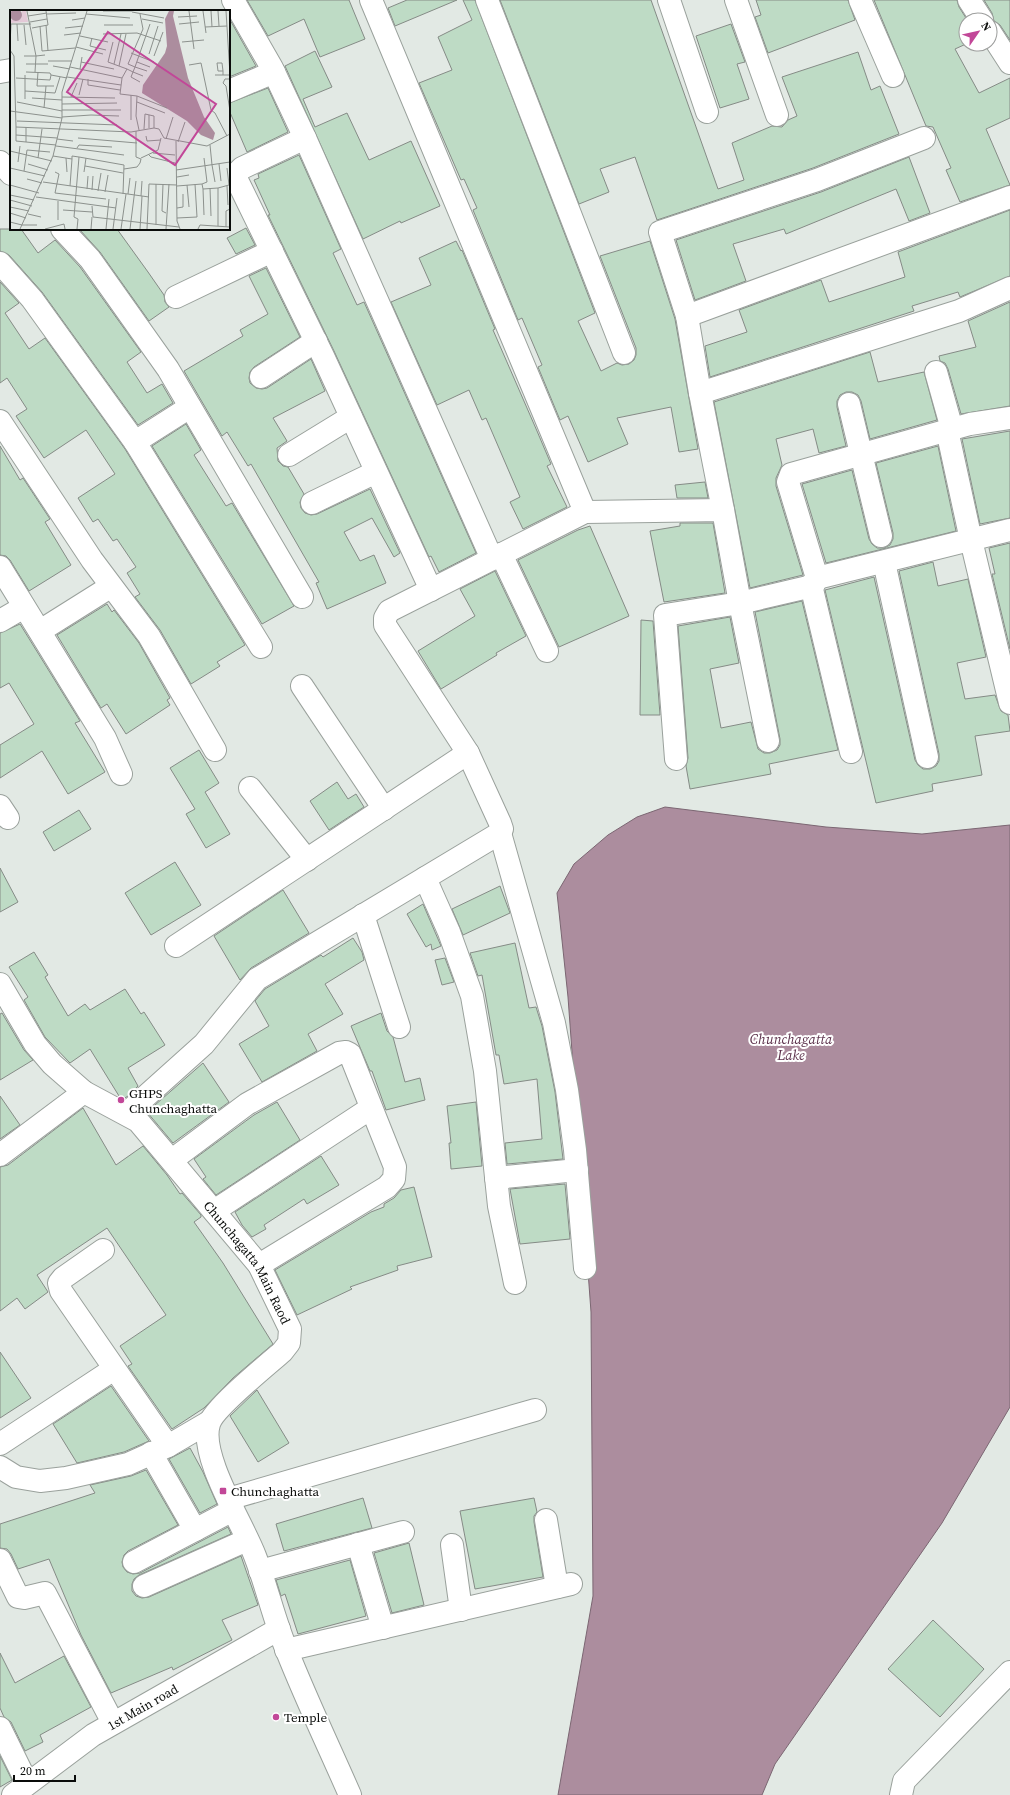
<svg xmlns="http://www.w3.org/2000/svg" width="1010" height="1795" font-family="'Source Serif 4',serif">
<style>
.water{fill:#ac8d9e;stroke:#7b6672}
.building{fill:#bedbc5;stroke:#858b86}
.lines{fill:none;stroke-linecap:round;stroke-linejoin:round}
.minor-casing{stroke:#9aa19c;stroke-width:24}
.minor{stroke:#fff;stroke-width:22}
.poi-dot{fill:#c24798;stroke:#fff;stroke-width:1.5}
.labels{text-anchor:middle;stroke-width:4;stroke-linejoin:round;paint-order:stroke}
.poi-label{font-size:13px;fill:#0a0c0a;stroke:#fff;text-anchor:start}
.street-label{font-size:13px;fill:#0a0c0a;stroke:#fff}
.water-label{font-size:14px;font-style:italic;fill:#5c314b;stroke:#fff}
.inset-road{fill:none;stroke:#8c918d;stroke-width:1}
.view{fill:#c24798;fill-opacity:0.15;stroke:#c24798;stroke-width:2}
.inset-edge{fill:none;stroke:#0a0c0a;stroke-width:2}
</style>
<rect width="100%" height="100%" fill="#e2e9e4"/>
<path class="water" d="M665,807L826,827L922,834L1010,825V1407L942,1523L775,1764L762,1795H558L593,1596L591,1312L568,997L557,893L574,864L608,835L637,817Z"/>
<g class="building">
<path d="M247,0H349L365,39L320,57L304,19L268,36Z"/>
<path d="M407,0H457L395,26L388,8Z"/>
<path d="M463,0H475L595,313L578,321L601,371L617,363L622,365L629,364L634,360L636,355V348L600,256L650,241L675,319L698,449L679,452L671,407L617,418L628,444L588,462L568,416L560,420L538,367L542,365L522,318L518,320L473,210L477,208L464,179L461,180L419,83L452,70L438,37L472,20Z"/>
<path d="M500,0H651L718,189L744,180L732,143L772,126L782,127L788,120L797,116L782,77L858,52L871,90L880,86L899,134L813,168L657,220L635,157L600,169L609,192L579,204Z"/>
<path d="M756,0H848L855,20L768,53L755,17L761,15Z"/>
<path d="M874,0H957L959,7L966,18V44L955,49L979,93L1010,78V118L986,129L1010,185L960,202L946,170L951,168L933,127L926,126Z"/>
<path d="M984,0H1010V40L1000,25L994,21L992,13Z"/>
<path d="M229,18L256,66L229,77Z"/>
<path d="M731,24L745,62L737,64L749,99L720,108L696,36Z"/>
<path d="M315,51L332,87L303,99L315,127L347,113L369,160L411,141L440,206L401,223L400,221L363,239L285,66Z"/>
<path d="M268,88L288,132L247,152L229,110V103Z"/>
<path d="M299,155L341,249L333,253L357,305L364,302L476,553L439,572L431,556L429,557L334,351L268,215H270L254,180L259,178L258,174Z"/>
<path d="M909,157L930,213L909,221L896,189L786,234L784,229L733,244L746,281L695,300L676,240L821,192Z"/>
<path d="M1010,210V276L960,297L958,292L912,306L914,311L710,377L705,346L747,332L739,310L821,280L829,302L905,277L898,252Z"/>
<path d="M246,228L255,245L236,254L227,238Z"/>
<path d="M0,229H21L38,253L55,240L80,267L141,352L127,362L147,393L162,384L173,403L138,425L42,292L9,255L0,251Z"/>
<path d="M79,229H117L148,272L164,295L165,302L169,307L149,321L100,252Z"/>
<path d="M456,241L461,251L462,250L495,329L493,330L537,431L551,464L547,466L567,507L523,529L510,502L520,497L486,418L482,420L469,390L437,405L391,302L431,285L419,258Z"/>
<path d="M266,268L300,337L254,367L250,372L249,378L250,383L256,388L262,389L267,388L311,359L325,391L273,418L287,441L277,448L278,461L283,466L288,467L304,494L300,502L301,508L305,513L311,515L317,514L370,489L400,553L394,557L372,518L344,532L360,561L374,555L386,583L327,609L316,583L319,582L251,464L248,466L227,432L222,436L184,371L243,336L240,330L268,314L249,276Z"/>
<path d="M0,282L19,303L5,313L29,349L45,338L125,449L245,645L217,662L220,666L191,684L160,630L135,597L140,594L127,573L136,567L117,539L113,541L98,519L93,522L78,498L115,474L86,430L44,458L16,416L27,409L7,378L0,383Z"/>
<path d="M1010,302V406L961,414L948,369L945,363L940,361L939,356L976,347L968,321Z"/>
<path d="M870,352L878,382L924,372L937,420L870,439L861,401L858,395L852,392H846L840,395L837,401V407L846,446L819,453L813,429L776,439L782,465L776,478V486L803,575L750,588L714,402Z"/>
<path d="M186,424L201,450L194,455L226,506L232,503L294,606L262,624L152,446Z"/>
<path d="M1010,431V518L980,524L962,439Z"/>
<path d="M0,446L20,480L23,478L50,519L45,522L71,565L29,591L10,560L6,556L0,555Z"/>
<path d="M938,446L956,531L826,563L802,484L852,470L869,539L872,544L877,548H884L890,545L893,539V533L876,463Z"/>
<path d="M705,482L708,498H677L675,485Z"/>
<path d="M680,523H713L725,593L664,602L650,531L680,526Z"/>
<path d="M590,526L629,616L559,647L518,560L578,530Z"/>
<path d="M1010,543V649L992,574H995L989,548Z"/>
<path d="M933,562L938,586L968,579L986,657L957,663L965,699L995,695L1001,711L1008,715L1010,731L975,736L982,775L932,784L933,791L876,803L825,590L874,577L915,760L918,765L923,769H930L936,766L939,761V754L899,571Z"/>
<path d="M495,571L526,636L496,653L497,655L441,689L418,651L475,616L460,589Z"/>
<path d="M802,601L838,750L769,764L771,774L690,789L686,766L688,758L678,626L730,617L739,663L710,669L721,728L751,722L758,749L764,753H770L777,750L780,745V739L755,612Z"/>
<path d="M107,604L112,612L114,610L139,643L170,698L167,700L170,705L126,734L107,704L101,708L57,635Z"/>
<path d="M641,620L653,621L660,715H640Z"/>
<path d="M20,624L80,721L75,723L105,772L68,794L42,751L0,778V745L34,724L9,683L0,688V633Z"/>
<path d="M199,750L219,783L205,792L230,834L206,848L186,814L195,809L170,768Z"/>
<path d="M337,782L348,799L356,794L364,807L329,830L310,801Z"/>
<path d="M79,810L91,829L54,851L43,832Z"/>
<path d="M175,862L201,905L151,935L125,893Z"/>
<path d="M0,868L18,902L0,912Z"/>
<path d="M500,886L510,913L463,935L452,909Z"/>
<path d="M283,890L309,933L251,968L240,980L214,936Z"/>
<path d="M423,904L441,946L432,950L431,944L426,947L407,914Z"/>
<path d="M353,938L362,952L364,960L325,984L343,1014L308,1034L317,1051L262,1082L239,1044L269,1026L255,1001L265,989L321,955L323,957Z"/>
<path d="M515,943L529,1008L536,1007L542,1026L555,1092L563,1159L507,1164L505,1143L542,1139L537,1079L504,1084L499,1055H496L482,975L478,976L470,953Z"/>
<path d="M34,952L48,975L45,977L68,1016L85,1004L90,1010L125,989L141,1014L144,1012L165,1045L128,1068L138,1086L128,1096L123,1099L119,1096L90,1049L70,1063L45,1037L24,1000L28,997L9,967Z"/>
<path d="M445,958L454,982L442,985L435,960Z"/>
<path d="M2,1013L24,1050L33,1060L0,1080V1014Z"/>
<path d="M381,1013L387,1031L393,1037L405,1082L420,1078L425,1100L386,1110L372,1071H370L351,1026Z"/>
<path d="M203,1063L229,1102L173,1143L147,1112Z"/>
<path d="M0,1096L20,1125L0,1139Z"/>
<path d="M277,1102L300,1140L216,1195L203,1179L206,1177L194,1159L254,1115Z"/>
<path d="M476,1102L482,1166L451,1169L449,1143H451L447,1106Z"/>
<path d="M83,1108L116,1165L143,1146L167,1175L180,1194L182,1193L201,1215V1217L194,1222L223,1263L273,1344L233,1378L204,1408L172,1429L128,1366L132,1364L120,1346L166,1315L107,1228L37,1275L48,1292L25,1309L17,1298L0,1311V1167L8,1165Z"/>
<path d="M321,1156L339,1185L307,1204L304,1199L264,1225L266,1229L252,1237L242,1225L235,1212Z"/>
<path d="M565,1184L570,1239L520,1244L510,1189Z"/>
<path d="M414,1187L432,1257L397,1266L398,1270L350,1287L352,1289L297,1315L275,1270L371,1212L384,1207V1204L394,1198L401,1190Z"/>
<path d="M0,1352L31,1398L0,1418Z"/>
<path d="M111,1386L149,1441L124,1452L77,1463L53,1424Z"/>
<path d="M257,1390L289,1443L258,1462L230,1416Z"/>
<path d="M190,1448L203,1472L217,1504L200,1513L169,1459Z"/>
<path d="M146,1470L178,1525L128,1551L124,1555L122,1562L123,1567L127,1572L133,1574L140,1573L228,1527L231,1534L139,1575L134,1579L132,1584V1591L136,1596L142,1598L149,1597L241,1556L258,1605L222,1620L232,1640L173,1670L172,1667L111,1693L81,1635L49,1559L18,1569L11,1554L7,1549L0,1548V1524L95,1493L90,1485L131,1476Z"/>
<path d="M363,1498L372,1528L284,1551L276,1524Z"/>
<path d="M534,1498L537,1512L534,1516V1522L543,1577L475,1589L460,1511Z"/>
<path d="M409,1543L424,1605L392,1613L374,1553Z"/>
<path d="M350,1560L366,1616L298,1634L285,1594L281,1596L276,1580Z"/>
<path d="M933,1620L984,1669L940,1717L888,1669Z"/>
<path d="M0,1653L15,1683L64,1656L91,1707L40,1735L43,1742L25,1751L11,1722L4,1717L0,1708Z"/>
<path d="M0,1756L12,1780L0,1787Z"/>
</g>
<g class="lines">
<defs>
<g id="minor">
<path d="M233,0L272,68L305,138L492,559"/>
<path d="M371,0L585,512"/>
<path d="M487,0L624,353"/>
<path d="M669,0L707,112"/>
<path d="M736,0L777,115"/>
<path d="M860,0L893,76"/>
<path d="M969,0L982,20"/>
<path d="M990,32L1010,63"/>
<path d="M0,72L11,70"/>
<path d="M229,91L274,72"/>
<path d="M305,138L242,168L238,172L236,178L323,356L431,590"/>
<path d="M0,162L11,174"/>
<path d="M62,229L90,259L168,369L302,597"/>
<path d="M0,263L32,299L135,442L261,647"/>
<path d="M176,297L272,251"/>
<path d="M687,316L1010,197"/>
<path d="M936,372L952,429"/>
<path d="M261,377L316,341"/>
<path d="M700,393L959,311L1010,288"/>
<path d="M849,404L881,536"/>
<path d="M0,421L92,560L149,636L215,750"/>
<path d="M947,430L971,540L1010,703"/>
<path d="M135,442L190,407"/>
<path d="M289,455L351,417"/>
<path d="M312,503L376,472"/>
<path d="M723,510L700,393L687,316L660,232L817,180L924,138"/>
<path d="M501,554L547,651"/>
<path d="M884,562L927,757"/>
<path d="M0,567L105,738L121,774"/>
<path d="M817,578L1010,530"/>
<path d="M811,585L851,752"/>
<path d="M0,621L24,607"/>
<path d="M40,631L110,587"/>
<path d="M302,686L384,809"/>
<path d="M676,759L665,615L740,603L768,741"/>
<path d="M250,788L307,860"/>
<path d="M0,806L8,818"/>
<path d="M500,833L554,1023L567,1090L575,1150L585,1268"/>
<path d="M425,878L449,932L472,996L485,1071L499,1206L515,1283"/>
<path d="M363,915L399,1027"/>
<path d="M176,946L468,753"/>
<path id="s1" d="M0,984L35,1044L52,1064L84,1092L138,1121L259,1265L290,1329L289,1343L282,1352C268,1364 213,1409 209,1424C199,1456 243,1524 255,1556C267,1587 274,1620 287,1651C306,1699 329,1747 350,1795"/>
<path d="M126,1114L204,1044L257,979L500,833L502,829L500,823L468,753L385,625V618L389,611L585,512L723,510L740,603L808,587L814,584L817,578L788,482L791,474L970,424L1010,418"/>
<path d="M0,1155L84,1092"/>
<path d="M172,1160L247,1104L339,1053L346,1052L350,1054L395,1167L394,1179L387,1187L259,1265"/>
<path d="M496,1178L577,1170"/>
<path d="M214,1211L371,1108"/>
<path d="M103,1250L63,1278L59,1283L61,1291L168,1446"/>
<path d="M0,1444L114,1369"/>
<path d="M151,1453L195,1530"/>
<path d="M0,1467L16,1477L40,1481L66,1478L128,1464L168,1446L209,1422"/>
<path d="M228,1499L535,1410"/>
<path d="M546,1520L557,1587"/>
<path d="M358,1544L383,1628"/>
<path d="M452,1545L461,1610"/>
<path d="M0,1560L18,1597L24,1598L45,1593L113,1723"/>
<path d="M134,1562L233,1510"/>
<path d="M260,1571L403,1532"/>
<path d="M144,1586L247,1540"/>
<path d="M286,1650L571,1584"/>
<path d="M0,1728L27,1783"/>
<path id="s2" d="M13,1795L93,1735L279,1629"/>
<path d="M901,1795L904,1781L1010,1672"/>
</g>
</defs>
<use href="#minor" class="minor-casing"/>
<use href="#minor" class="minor"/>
</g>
<g class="poi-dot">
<circle cx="121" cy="1100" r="4"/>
<rect x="219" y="1487" width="8" height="8" rx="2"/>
<circle cx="276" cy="1717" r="4"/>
</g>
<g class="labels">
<g class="poi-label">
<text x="129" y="1098">GHPS<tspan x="129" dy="15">Chunchaghatta</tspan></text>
<text x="231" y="1496">Chunchaghatta</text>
<text x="284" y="1722">Temple</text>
</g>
<g class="street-label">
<text dy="5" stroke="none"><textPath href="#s1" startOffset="379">Chunchagatta Main Raod</textPath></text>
<text dy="5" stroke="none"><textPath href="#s2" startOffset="157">1st Main road</textPath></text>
</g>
<g class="water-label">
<text x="791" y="1044">Chunchagatta<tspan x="791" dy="16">Lake</tspan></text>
</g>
</g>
<g transform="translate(10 10)">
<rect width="220" height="220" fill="#e2e9e4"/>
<path d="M12,1H16L18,12L0,13V10L11,9Z" fill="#e3c9d7"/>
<path d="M0 5a6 6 0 1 1 12 0a6 6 0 1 1-12 0ZM159,1H164L163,6L178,68L194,107L205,123L203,130L191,125L177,111L132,83L133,75L155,43L157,36L155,9Z" fill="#ac8d9e"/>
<path class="inset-road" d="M93,1H122M179,1L184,39M193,1L196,23M201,1L202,17M208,1L209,16M216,1L220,65M122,2L154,8M37,4L66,3M76,4L120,8M18,6L37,3M168,7L187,6M132,9L153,13M62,10L75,8M20,12L37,9M0,14H21M7,14L8,31M169,14L189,12M14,15L16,35M36,15L38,41M94,15H123M30,16L32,41L65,38M195,17L217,16M22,18L38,15L36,1M55,18L73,16M93,24L127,23L151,31M54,25L71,23M70,26L98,32M82,28L80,36L96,40M103,32L98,52L117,59M172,32L194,30M0,35L1,14M66,37L93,44M0,40L4,46L6,117L121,122L144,118L149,119L154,128L197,136L220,124M121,43L144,52M139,44L148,16M14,46H26L17,1M144,46L153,22M38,51H62M71,52L104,59M127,52L140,57M16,54H38M104,54L111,24M179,55L191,53L201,100L205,103L217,126M43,56L60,59M109,56L116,24M60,57L112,68M125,57L140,14M125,57L137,61M70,59L72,47M213,61H208L207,53H212L213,61V65M16,62L40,63L41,65L57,68M25,62L26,46L35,45M28,62L27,76H44M205,65H220M57,67L111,75M6,68L40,70L41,65M78,69V75L110,80M220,69H215L213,73L216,76L220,101M130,72L121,67L123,62L133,66M15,81L45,83L50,67M69,85L73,69M127,86L157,98M52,87L105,88M61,87L67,73M22,88L52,90M15,89V65M7,92L52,101M127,92L155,103M52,94L107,93M34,98L36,76M52,100H111M0,101L52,108M52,107L81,105L109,106M121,110V85M7,111L107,115M6,117V131L46,135M16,117V132M139,118V105M134,119L135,104L144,106V118M129,120L126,106L127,86L110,84L112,68L117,59L123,62L125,57L118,54L133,19L130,4M0,122V139M6,125L47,128M136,126L137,131L151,130M68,128L127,133M47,129L63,131M156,129L163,107M166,131L167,211L170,219M168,132L175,112M200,135L202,155M46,136L114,145M67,138L69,135L102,137M0,141L42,151M143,143L165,145M138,144L141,147L165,153M43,146L62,149M28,148L32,119M56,148L57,162M131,148L148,140L151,128M62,149V146L69,147L114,155L113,184M8,152L10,136M18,154L38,160M209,154L211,171M202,155L205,172M75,156L113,163M0,158L35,166M114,159L127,157L130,153L131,149L126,147V121M166,160L220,152M14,161L17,140L40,142M45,162L49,164L45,183L96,189M74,162L76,148M167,167L179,165M17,169L32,173M33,172L139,187M146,174V215M153,174L152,201L156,203M192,174L197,172L194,148M0,175L29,183M177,175L179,197M60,176L62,149M167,176L192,174L193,179L208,178V216M217,176L218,195M200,178L201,206M208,178L219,175L217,158M77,179L78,166M193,179L194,205M82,180L83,166M88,181L91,163M95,182L98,165M118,184L120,168M0,185L24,190M131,186L132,171M26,187L106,198M0,190L22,196M48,191V210M82,196L83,207L169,217M0,197L19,201M167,198L173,197V184M53,200L82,202M0,203L16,208M18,204L31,207M167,208L187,207L185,174M0,212L12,215H27M216,217V201L220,199M10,219L43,146L52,108V82L77,1M35,219L54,214L55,219M67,219L68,209L64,207L69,147M81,219L82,207M96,219L99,189M103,219L107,188M111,219L116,184M120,219L126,171M130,219L132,186M137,219L139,174L167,175M156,219L159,174M188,219L190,215L220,217"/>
<path class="view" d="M98,22L206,94L165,155L57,82Z"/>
<rect width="220" height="220" class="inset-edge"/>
</g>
<g transform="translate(978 32) rotate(56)"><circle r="19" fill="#ffffff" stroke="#9d9e9d"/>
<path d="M0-3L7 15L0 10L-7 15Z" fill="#c24798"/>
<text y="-6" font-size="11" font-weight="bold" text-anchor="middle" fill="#0a0c0a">N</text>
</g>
<path d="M14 1775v6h61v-6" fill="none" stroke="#0a0c0a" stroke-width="2"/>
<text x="20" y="1775" font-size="12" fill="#0a0c0a" stroke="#ffffff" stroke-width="3" paint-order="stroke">20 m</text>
</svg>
